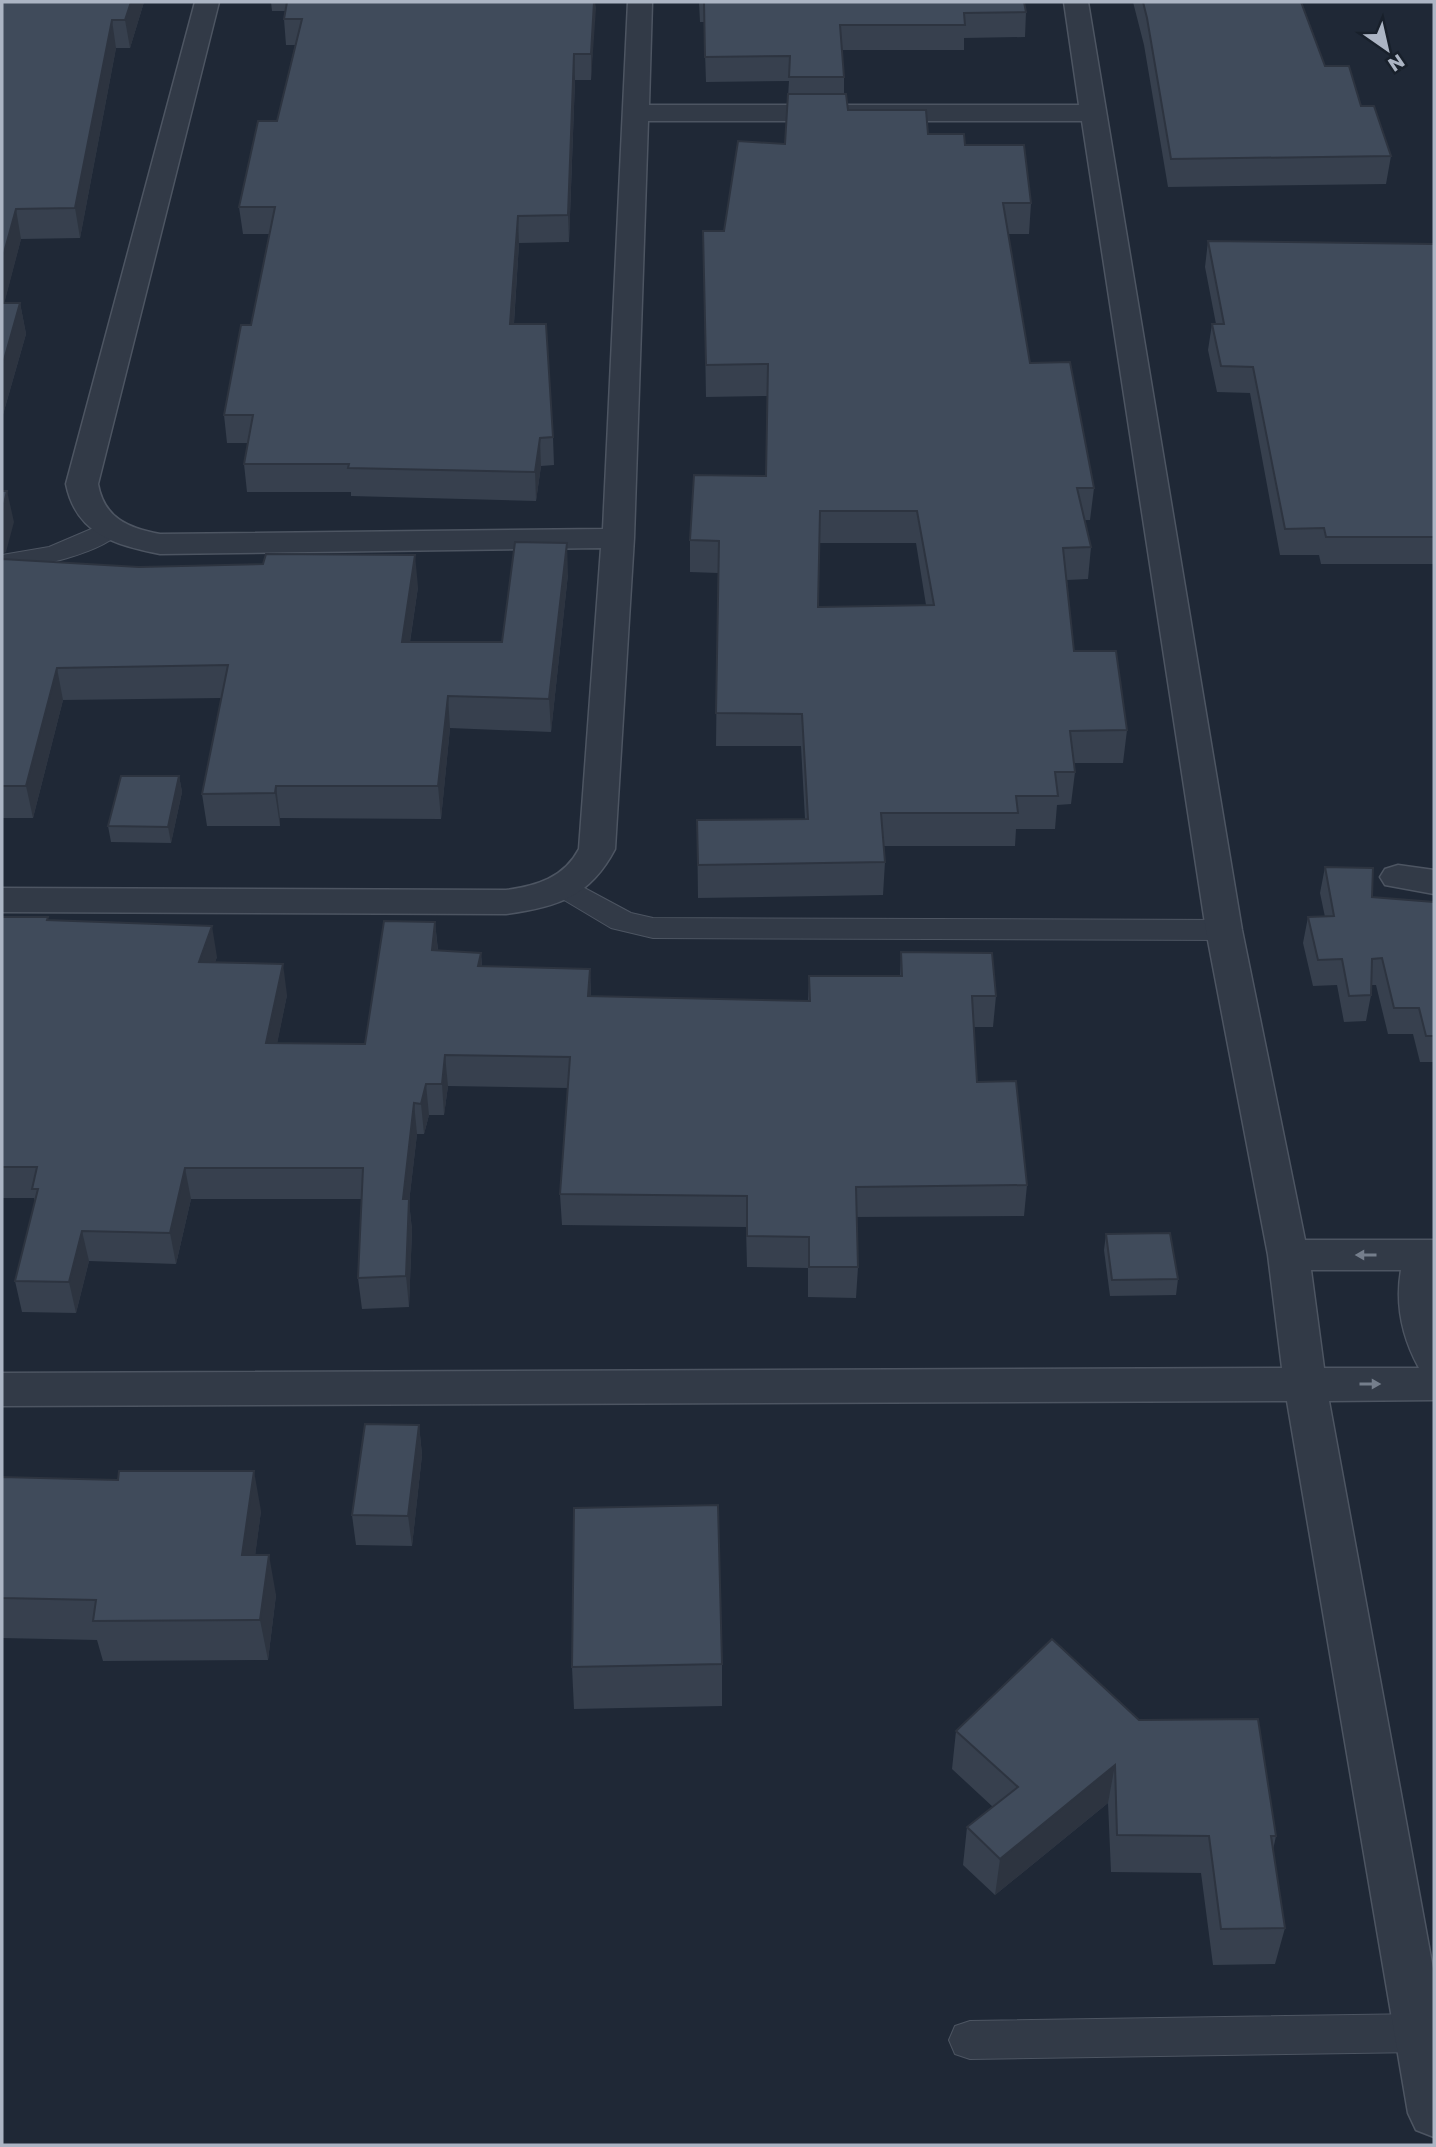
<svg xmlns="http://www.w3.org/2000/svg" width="1436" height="2147" font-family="Poppins,sans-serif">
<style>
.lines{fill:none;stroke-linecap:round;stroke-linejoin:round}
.lane-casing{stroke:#4d5562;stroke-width:2}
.street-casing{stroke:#4d5562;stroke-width:3}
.lane{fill:#323a47;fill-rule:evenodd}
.street{fill:#323a47;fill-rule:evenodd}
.wall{fill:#37404e;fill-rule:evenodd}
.shaded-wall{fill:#2d3440}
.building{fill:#404b5b;stroke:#2d3440;stroke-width:2;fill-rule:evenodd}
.oneway{fill:#757e8c}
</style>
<rect width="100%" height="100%" fill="#1f2836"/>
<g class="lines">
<defs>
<g id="lane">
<path d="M110,521L119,524L123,529C106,553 30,569 2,571V555L49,547Z"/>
<path d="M564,877L631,913L653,918L1224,920L1235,923L1239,930L1235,937L1224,940L653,938L611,928L554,894L549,887L554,880Z"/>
<path d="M1420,2014L1434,2019V2047L1420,2052L970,2059L955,2054L949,2040L955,2026L970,2021Z"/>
</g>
<g id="street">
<path d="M195,2H219L98,484C104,518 128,528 160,534L603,529L628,2H652L649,105H1079L1064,2H1088L1242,930L1305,1240H1434V1400L1329,1401L1434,1974V2137L1416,2130L1408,2113L1287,1401L2,1406V1373L1282,1368L1268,1255L1206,930L1082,121H648L634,538L615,849C590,897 557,907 506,914L2,912V888L506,890C536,886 564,878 579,849L601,548L160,554C115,545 76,534 66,484ZM1311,1270H1401C1395,1305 1402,1337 1419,1368H1324Z"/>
<path d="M1398,865L1434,870V894L1385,885L1380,877L1385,869Z"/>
</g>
</defs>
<use href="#lane" class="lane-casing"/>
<use href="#street" class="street-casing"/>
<use href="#lane" class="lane"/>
<use href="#street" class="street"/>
</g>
<g class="wall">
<path d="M2,2H144L130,48H116L80,238L21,239L4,303H20L26,334L2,418Z"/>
<path d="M271,2H595L591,80H575L569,242L519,243L514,324L553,437L554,465L541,466L536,501L351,496V492H247L244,464L248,443H227L224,415L251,325L269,234H243L239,207L277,121L295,45H286L284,19L285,11H272Z"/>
<path d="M699,2H1024L1026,12L1025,37L964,38V50H842L844,77V94L848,110L965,145L1031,203L1029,234H1008L1030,363L1094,488L1090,520H1085L1091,547L1088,579L1067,580L1074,651L1127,730L1123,763H1074L1075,772L1071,804L1057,805L1055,829H1016L1015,846H884L885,862L883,895L698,898L697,820L805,819L801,746H716L718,573L690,572V540L766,476L767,396L706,397L703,231H724L785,144L789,81L706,82L704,22H700ZM819,543H916L926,605L818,607Z"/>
<path d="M1133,2H1301L1325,66L1361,106L1391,156L1386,184L1168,187L1144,45Z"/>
<path d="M1208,241L1434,244V564H1321L1319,555H1280L1250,393L1217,392L1208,350L1212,324H1216L1205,267Z"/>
<path d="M2,559L418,587L410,642H502L568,574L551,732L450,728L441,819L280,818V826H207L202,794L221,698L63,700L33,818H2Z"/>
<path d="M179,776L182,792L171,843L111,842L108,826Z"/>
<path d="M1325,867L1372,897L1434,902V1062H1420L1413,1034H1388L1376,985H1371V995L1366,1021L1344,1022L1337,985L1313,986L1303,943L1308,917H1325L1320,893Z"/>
<path d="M2,917L48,920L217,957L215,962L287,995L277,1043L365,1044L435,922L438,950L481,953L482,966L590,969L591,996L808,1001L809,976H900L901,952L996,996L993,1027H974L977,1082L1027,1185L1024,1216L856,1217L858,1267L856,1298L808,1297V1268L747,1267L746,1227L562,1225L560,1194L568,1088L448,1086L444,1115H429L424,1134H417L409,1202L412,1230L409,1307L362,1309L358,1278L362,1199H191L176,1264L89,1261L76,1313L22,1312L15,1281L35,1202L34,1198H2Z"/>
<path d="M1106,1234L1178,1279L1176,1295L1110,1296L1104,1250Z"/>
<path d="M419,1425L422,1455L412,1546L356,1545L352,1515Z"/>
<path d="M2,1477L261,1511L255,1555L276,1595L268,1660L103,1661L97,1640L2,1638Z"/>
<path d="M722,1664V1706L574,1709L572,1667Z"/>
<path d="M1139,1720L1276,1836L1273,1850L1285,1928L1275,1964L1213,1965L1201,1873L1111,1872L1108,1803L995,1895L963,1865L967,1827L993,1807L952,1769L956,1731Z"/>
</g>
<g class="shaded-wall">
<path d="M131,2H144L130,48L125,20Z"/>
<path d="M594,2H595L596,8L591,80V54Z"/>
<path d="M112,20L116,48L80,238L75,208Z"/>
<path d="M574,54L575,80L569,242L568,215Z"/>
<path d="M16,209L21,239L2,312V260Z"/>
<path d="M518,216L519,243L512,352L510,324Z"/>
<path d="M20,303L26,334L2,418V367Z"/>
<path d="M540,438L541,466L536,501L535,472Z"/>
<path d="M7,491L14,522L6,552L2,554V512Z"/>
<path d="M567,543L568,574L551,732L549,699Z"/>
<path d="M415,555L418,587L405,674L402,642Z"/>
<path d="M57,668L63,700L33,818L26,786Z"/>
<path d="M448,696L450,728L441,819L438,786Z"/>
<path d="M179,776L182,792L171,843L168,827Z"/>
<path d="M276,786L280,818V826L275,793Z"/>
<path d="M435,922L438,952L432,950Z"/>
<path d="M212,926L217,957L204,992L199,962Z"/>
<path d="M481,953L483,984L478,966Z"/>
<path d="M283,964L287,995L271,1074L266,1043Z"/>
<path d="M590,969L591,1000L588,996Z"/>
<path d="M445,1055L448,1086L444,1115L442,1084Z"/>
<path d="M426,1084L429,1115L424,1134L421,1104Z"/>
<path d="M414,1103L417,1134L409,1202L412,1230L409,1307L406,1276L403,1199Z"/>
<path d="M185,1168L191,1199L176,1264L170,1233Z"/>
<path d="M82,1231L89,1261L76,1313L69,1282Z"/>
<path d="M419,1425L422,1455L412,1546L408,1516Z"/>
<path d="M254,1471L261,1511L250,1596L242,1555Z"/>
<path d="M269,1555L276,1595L268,1660L260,1620Z"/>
<path d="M1115,1765L1108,1803L995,1895L1000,1859Z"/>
</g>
<g class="building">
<path d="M2,2H131L125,20H112L75,208L16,209L2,260Z"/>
<path d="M287,2H594L591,54H574L568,215L518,216L510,324H546L553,437L540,438L535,472L348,468L349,464H244L253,415H224L241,325H251L275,207H239L258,121H277L302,19H284Z"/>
<path d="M704,2H1024L1026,12L964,13L965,25H840L844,77H789L790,56L705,57Z"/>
<path d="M1143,2H1301L1325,66H1349L1361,106H1374L1391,156L1171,159L1147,18Z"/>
<path d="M788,94H846L848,110H926L928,134H964L965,145H1024L1031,203H1003L1030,363L1070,362L1094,488H1077L1091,547L1063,548L1074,651H1116L1127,730L1070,731L1075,772H1055L1058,796H1016L1018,813H881L885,862L698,865L697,820L808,819L802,714L716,713L719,541L690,540L694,475L766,476L768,364L706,365L703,231H724L738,141L785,144ZM820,511H917L934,605L818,607Z"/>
<path d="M1208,241L1434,244V537H1326L1324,528L1285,529L1253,367L1221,366L1212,324H1224Z"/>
<path d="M2,303H20L2,367Z"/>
<path d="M2,491H7L2,512Z"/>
<path d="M515,542L567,543L549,699L448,696L438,786H276L275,793L202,794L228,665L57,668L26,786H2V559L139,567L263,564L266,554L415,555L402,642H502Z"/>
<path d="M121,776H179L168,827L108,826Z"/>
<path d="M1325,867L1373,868L1372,897L1434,902V1036H1426L1419,1008H1394L1382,958L1372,959L1371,995L1349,996L1342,959L1318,960L1308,917L1334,916Z"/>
<path d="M2,917H48L47,920L212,926L199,962L283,964L266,1043L365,1044L384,921L435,922L432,950L481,953L478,966L590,969L588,996L810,1001L809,976H902L901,952L992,953L996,996H972L977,1082L1016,1081L1027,1185L856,1187L858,1267H809V1237L747,1236V1196L560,1194L570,1057L445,1055L442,1084H426L421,1104L414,1103L403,1199H409L406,1276L358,1278L363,1168H185L170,1233L82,1231L69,1282L15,1281L38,1189H32L37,1167H2Z"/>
<path d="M1170,1233L1178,1279L1112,1280L1106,1234Z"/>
<path d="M365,1424L419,1425L408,1516L352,1515Z"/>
<path d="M119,1471H254L242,1555H269L260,1620L93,1621L96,1600L2,1598V1477L118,1480Z"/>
<path d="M718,1505L722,1664L572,1667L574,1508Z"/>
<path d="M1052,1639L1139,1720L1258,1719L1276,1836H1271L1285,1928L1221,1929L1209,1836L1117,1835L1115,1765L1000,1859L967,1827L1018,1787L956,1731Z"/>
</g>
<defs><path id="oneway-solid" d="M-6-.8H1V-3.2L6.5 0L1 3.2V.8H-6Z" transform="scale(1.75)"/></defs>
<g class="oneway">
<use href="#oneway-solid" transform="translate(1366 1255) rotate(180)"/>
<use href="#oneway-solid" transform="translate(1370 1384)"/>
</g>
<rect width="1436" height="2147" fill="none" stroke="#acb5c4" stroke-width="7"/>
<g transform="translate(1387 49) rotate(146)" stroke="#18202b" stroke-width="5" paint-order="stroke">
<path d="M0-5L12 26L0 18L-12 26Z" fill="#acb5c4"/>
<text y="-10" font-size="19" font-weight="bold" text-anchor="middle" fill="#acb5c4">N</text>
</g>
</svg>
